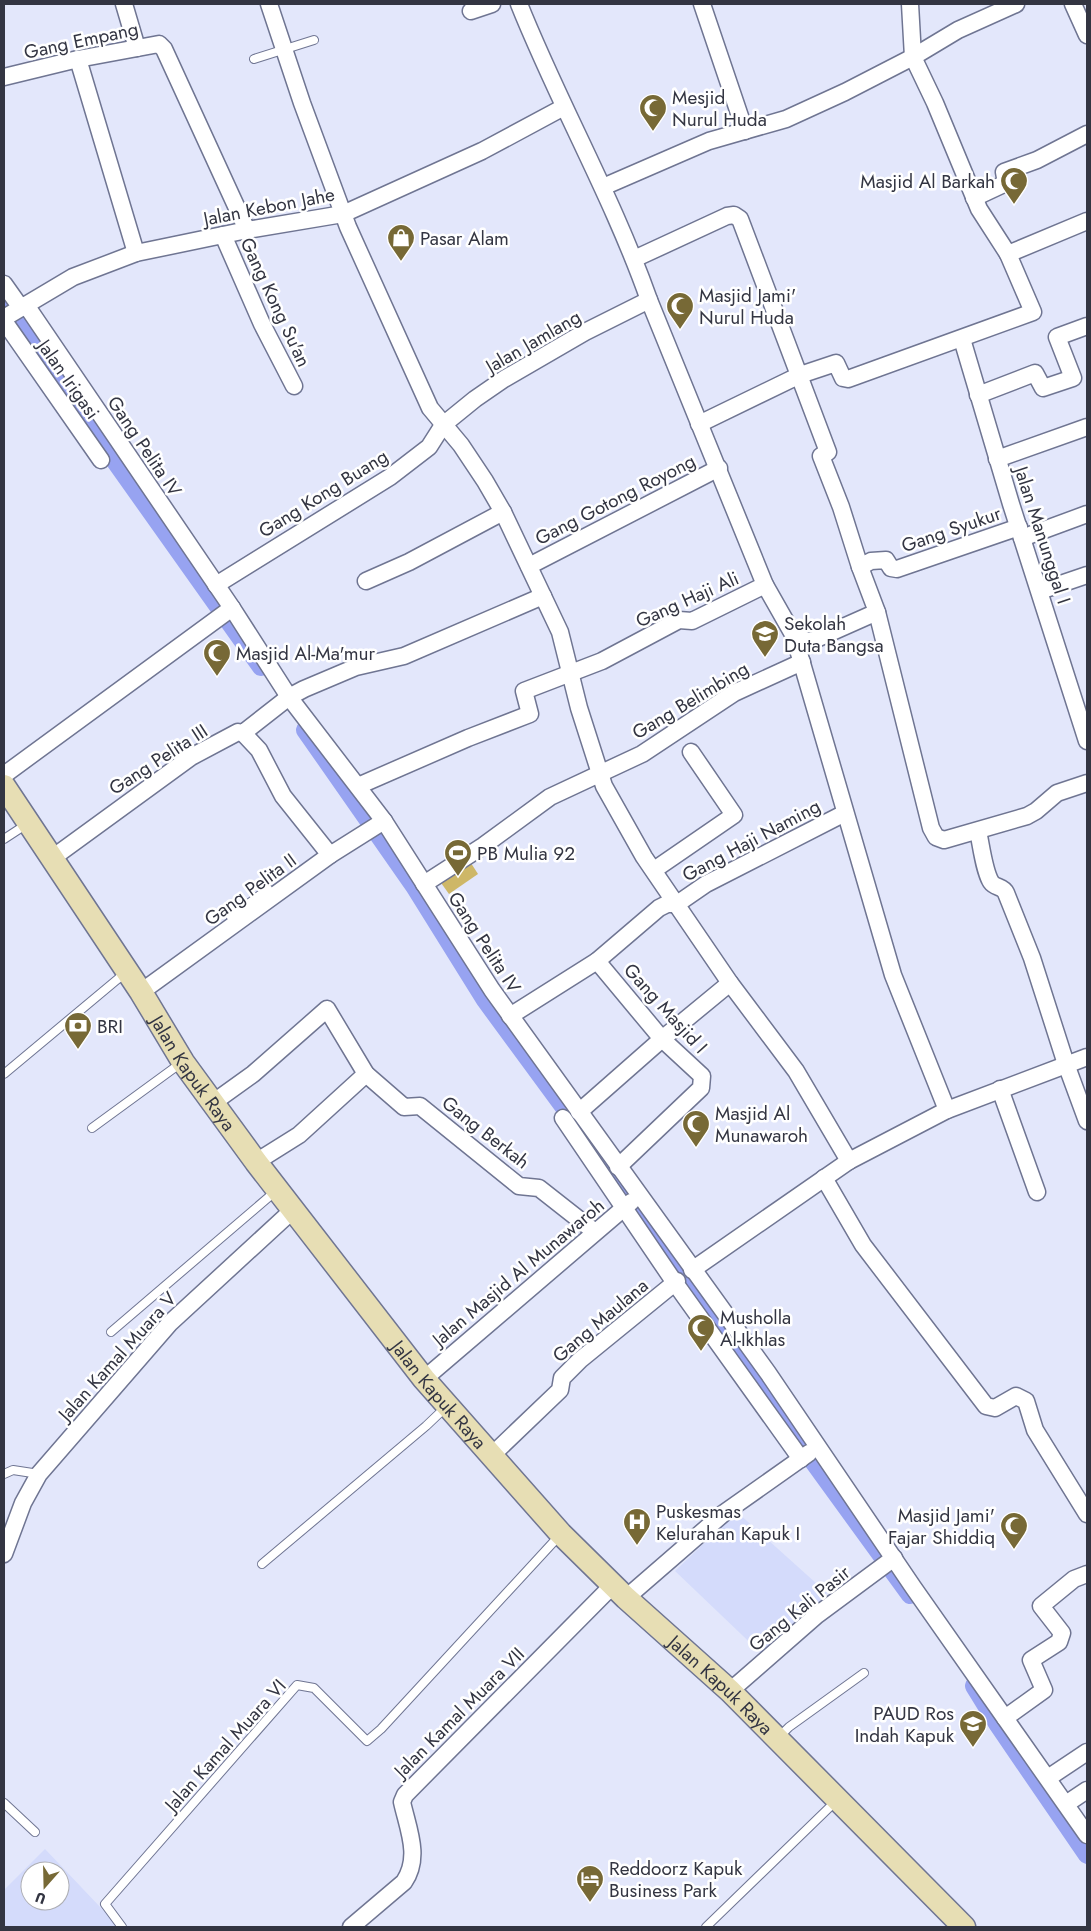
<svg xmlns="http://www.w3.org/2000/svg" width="1091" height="1931" font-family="Jost,sans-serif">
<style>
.built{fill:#d4dbfb;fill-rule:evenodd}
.green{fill:#ceb767}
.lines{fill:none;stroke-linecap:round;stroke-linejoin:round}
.canal{stroke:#97a3f1;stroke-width:18}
.service-casing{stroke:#6f7592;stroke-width:10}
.minor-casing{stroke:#6f7592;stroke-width:19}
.secondary-casing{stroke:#6f7592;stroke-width:25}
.service{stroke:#fff;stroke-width:8}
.minor{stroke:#fff;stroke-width:16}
.secondary{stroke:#e7deb4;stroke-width:22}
.labels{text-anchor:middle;stroke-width:5;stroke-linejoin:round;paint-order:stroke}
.street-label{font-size:19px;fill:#333542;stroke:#fff}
.poi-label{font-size:19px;fill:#333542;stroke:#fff;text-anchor:start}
</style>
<rect width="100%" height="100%" fill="#e3e7fb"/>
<g class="built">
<path d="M737,1512L827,1593L766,1658L675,1571Z"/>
<path d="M45,1849L119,1927H4V1890ZM30,1871H60V1901H30Z"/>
</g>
<path class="green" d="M469,860L478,874L449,894L439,880Z"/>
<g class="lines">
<g class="canal">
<path d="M4,305L261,667"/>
<path d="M305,730L414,886L485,1000L640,1211L788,1427L910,1595"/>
<path d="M974,1686L998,1725L1087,1855"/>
</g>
<defs>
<g id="service">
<path d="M254,59L314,40"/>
<path d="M4,839L27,824"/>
<path d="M231,917L268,889"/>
<path d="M4,1074L125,973"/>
<path d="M92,1128L181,1063"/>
<path d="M111,1332L277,1190"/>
<path d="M4,1474L13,1470L39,1474"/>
<path d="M262,1564L426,1426L447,1406"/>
<path d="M779,1737L789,1727L864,1673"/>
<path d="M4,1803L35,1832"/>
<path d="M122,1927L105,1904L297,1685L314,1688L367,1741L381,1729L559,1536"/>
<path d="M706,1927L836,1801"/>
</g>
<g id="minor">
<path d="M124,4L137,48"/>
<path d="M269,4L302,103L348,227L430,408L461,445L485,481L503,512L560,632L579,708L604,786L644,857L730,983L796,1071L849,1161"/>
<path d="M519,4C559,104 613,198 649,300L765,585L794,636L893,975L947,1110"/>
<path d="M702,4L745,131"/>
<path d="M910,4L913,57L935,103L979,209L1008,254"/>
<path d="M1073,4L1087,35"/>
<path d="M471,11L492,4"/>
<path d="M78,59L136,253"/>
<path d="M4,77L78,59L159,44L164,49L247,230"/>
<path d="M603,187L709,141L786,119L845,92L913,57L958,30L1016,4"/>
<path d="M974,198L1006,183L1004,172L1037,160L1087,134"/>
<path d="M223,235L262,324L294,386"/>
<path d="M634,259L727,216L734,215L740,219L828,452L821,456L841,507L860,567"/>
<path d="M4,284L21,308"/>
<path d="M26,305L232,608L289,697L384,821L492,990L768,1373L913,1587L1087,1835"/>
<path d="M4,318L73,277L136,253L247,230L343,214L482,151L564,107"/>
<path d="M4,321L101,460"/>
<path d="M962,339L1011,504L1087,741"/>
<path d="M978,395L1035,373L1043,388L1073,378L1057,337L1087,326"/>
<path d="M699,424L800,375L836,363L843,378L848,379L1033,312L1008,254L1087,221"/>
<path d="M997,459L1087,427"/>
<path d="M1022,538L1087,514"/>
<path d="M529,566L719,468"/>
<path d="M366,581L409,562L503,512"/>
<path d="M216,585L390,477L429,447L443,425L475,399L504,379L585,332L649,300"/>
<path d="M1040,591L1087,575"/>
<path d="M877,612L931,828L936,837L944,840L1027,816L1036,811L1057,793L1087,783"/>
<path d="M794,636L808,641L814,640L877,612L860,567L871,561L886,560L891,568L897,569L1019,527"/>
<path d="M243,733L259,750L283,796L330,855"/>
<path d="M4,775L232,608"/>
<path d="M358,786L468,738L530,714L524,691L602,661L679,620L692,621L765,585"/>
<path d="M978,831C981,844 984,871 991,882C995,888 1003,886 1006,893L1032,958L1066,1064L1087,1121"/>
<path d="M51,859L191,757L238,732L243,733L289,697L304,689L356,667L404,656L543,596"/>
<path d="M654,870L734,815L691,752"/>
<path d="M424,884L483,846L550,797L642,754L734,693L802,662"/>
<path d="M597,961L662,1039L702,1076L701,1088L618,1167"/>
<path d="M141,992L330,855L384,821"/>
<path d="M510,1016L597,961L659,908L667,904H677L706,884L845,813"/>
<path d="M1000,1089L1037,1192"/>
<path d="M214,1102L253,1074L327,1009L366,1074L404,1107L420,1106L519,1186L539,1188L595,1232"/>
<path d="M579,1112L662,1039L730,983"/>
<path d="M563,1118L675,1283L801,1459"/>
<path d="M256,1162L299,1135L366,1074"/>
<path d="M824,1178L863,1245L986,1406L995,1408L1016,1396L1026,1401L1035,1430L1087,1514"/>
<path d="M692,1270L849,1161L947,1110L1087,1057"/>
<path d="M424,1379L631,1202"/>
<path d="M491,1456L560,1390L562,1378L580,1360L677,1281"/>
<path d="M4,1554L23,1503L39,1474L170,1323L294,1209"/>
<path d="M626,1598L724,1513L809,1453"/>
<path d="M730,1691L817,1615L894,1558"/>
<path d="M1005,1718L1044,1690L1031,1660L1059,1642L1062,1633L1041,1606L1074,1579L1087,1574"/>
<path d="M1048,1778L1087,1752"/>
<path d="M1066,1804L1087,1790"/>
<path d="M351,1927L404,1882C421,1857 408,1829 402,1802L405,1795L613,1585"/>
</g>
<g id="secondary">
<path id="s1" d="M4,786L141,992L183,1062L256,1162L424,1379L561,1534L626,1598L730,1691L964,1927"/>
</g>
</defs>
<use href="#service" class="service-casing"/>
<use href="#minor" class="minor-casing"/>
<use href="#secondary" class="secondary-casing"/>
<use href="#service" class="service"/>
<use href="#minor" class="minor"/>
<use href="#secondary" class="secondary"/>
</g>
<defs>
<symbol id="mosque-pin" viewBox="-11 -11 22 30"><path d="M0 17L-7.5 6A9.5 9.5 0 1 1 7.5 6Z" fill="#776936" stroke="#fff"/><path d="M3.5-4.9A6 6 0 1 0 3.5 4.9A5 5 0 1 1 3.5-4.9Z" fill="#fff"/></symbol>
<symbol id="shop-pin" viewBox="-11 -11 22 30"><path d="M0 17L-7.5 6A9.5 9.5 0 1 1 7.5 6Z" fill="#776936" stroke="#fff"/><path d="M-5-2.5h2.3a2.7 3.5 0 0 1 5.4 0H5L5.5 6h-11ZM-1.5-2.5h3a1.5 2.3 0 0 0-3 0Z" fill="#fff"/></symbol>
<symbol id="school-pin" viewBox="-11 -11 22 30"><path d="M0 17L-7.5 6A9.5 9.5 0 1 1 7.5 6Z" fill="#776936" stroke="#fff"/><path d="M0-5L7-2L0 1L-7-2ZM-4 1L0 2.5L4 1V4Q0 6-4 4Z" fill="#fff"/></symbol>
<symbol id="stadium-pin" viewBox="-11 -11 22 30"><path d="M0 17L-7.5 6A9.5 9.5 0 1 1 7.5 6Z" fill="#776936" stroke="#fff"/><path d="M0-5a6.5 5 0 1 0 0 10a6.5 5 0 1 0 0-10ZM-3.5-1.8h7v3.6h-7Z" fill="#fff"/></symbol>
<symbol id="bank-pin" viewBox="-11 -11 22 30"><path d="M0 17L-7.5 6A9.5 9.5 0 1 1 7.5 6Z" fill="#776936" stroke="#fff"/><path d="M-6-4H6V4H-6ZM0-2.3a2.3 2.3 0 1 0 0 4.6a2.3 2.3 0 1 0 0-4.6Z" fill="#fff"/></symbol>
<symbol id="hospital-pin" viewBox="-11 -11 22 30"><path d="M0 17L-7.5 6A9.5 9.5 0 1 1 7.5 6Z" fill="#776936" stroke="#fff"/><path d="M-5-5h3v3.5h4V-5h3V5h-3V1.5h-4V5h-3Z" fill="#fff"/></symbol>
<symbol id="hotel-pin" viewBox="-11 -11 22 30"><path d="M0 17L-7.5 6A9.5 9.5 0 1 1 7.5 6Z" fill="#776936" stroke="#fff"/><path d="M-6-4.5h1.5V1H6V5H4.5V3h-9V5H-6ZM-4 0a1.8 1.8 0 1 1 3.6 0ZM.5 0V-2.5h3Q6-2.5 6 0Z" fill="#fff"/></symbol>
</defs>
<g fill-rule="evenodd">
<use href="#mosque-pin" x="637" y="92" width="32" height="43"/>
<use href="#mosque-pin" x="998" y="165" width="32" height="43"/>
<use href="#shop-pin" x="385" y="222" width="32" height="43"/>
<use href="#mosque-pin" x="664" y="290" width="32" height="43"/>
<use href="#school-pin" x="749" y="618" width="32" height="43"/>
<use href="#mosque-pin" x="201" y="637" width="32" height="43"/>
<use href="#stadium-pin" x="442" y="837" width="32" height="43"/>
<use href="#bank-pin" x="62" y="1010" width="32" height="43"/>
<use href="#mosque-pin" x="680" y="1108" width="32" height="43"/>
<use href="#mosque-pin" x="685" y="1312" width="32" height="43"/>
<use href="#hospital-pin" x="621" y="1506" width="32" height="43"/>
<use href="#mosque-pin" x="998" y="1510" width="32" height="43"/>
<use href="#school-pin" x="957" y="1708" width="32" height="43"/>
<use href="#hotel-pin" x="574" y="1863" width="32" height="43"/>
</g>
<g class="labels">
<g class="street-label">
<text transform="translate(81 40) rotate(-12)" y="7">Gang Empang</text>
<text transform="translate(269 206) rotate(-11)" y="7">Jalan Kebon Jahe</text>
<text transform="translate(276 302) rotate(65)" y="7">Gang Kong Su'an</text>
<text transform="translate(533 341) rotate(-30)" y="7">Jalan Jamlang</text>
<text transform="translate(69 379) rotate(55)" y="7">Jalan Irigasi</text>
<text transform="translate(145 446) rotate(56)" y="7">Gang Pelita IV</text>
<text transform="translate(323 493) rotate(-32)" y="7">Gang Kong Buang</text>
<text transform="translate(615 499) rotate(-27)" y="7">Gang Gotong Royong</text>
<text transform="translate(951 529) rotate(-19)" y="7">Gang Syukur</text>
<text transform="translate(1043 535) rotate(72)" y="7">Jalan Manunggal I</text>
<text transform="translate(687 599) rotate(-24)" y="7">Gang Haji Ali</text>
<text transform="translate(690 700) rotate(-31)" y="7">Gang Belimbing</text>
<text transform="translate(158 759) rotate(-33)" y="7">Gang Pelita III</text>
<text transform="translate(751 840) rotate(-28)" y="7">Gang Haji Naming</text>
<text transform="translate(250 889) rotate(-36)" y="7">Gang Pelita II</text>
<text transform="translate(485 942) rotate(57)" y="7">Gang Pelita IV</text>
<text transform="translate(666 1008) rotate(48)" y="7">Gang Masjid I</text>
<text dy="7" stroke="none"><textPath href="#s1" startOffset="344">Jalan Kapuk Raya</textPath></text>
<text transform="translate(486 1132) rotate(38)" y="7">Gang Berkah</text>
<text transform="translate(518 1272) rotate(-40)" y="7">Jalan Masjid Al Munawaroh</text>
<text transform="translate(600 1320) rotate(-40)" y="7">Gang Maulana</text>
<text transform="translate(117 1356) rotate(-48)" y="7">Jalan Kamal Muara V</text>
<text dy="7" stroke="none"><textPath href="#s1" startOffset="749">Jalan Kapuk Raya</textPath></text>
<text transform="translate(799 1608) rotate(-39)" y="7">Gang Kali Pasir</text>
<text dy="7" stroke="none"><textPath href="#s1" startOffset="1154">Jalan Kapuk Raya</textPath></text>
<text transform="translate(459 1712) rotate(-45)" y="7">Jalan Kamal Muara VII</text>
<text transform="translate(225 1745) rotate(-48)" y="7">Jalan Kamal Muara VI</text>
</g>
<g class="poi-label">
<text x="672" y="104">Mesjid<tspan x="672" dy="22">Nurul Huda</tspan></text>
<text x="995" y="188" text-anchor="end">Masjid Al Barkah</text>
<text x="420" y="245">Pasar Alam</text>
<text x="699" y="302">Masjid Jami'<tspan x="699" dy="22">Nurul Huda</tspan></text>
<text x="784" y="630">Sekolah<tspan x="784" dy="22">Duta Bangsa</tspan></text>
<text x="236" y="660">Masjid Al-Ma'mur</text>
<text x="477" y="860">PB Mulia 92</text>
<text x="97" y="1033">BRI</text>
<text x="715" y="1120">Masjid Al<tspan x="715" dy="22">Munawaroh</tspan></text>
<text x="720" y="1324">Musholla<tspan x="720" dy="22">Al-Ikhlas</tspan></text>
<text x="656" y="1518">Puskesmas<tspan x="656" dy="22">Kelurahan Kapuk I</tspan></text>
<text x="995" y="1522" text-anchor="end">Masjid Jami'<tspan x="995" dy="22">Fajar Shiddiq</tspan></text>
<text x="954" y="1720" text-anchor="end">PAUD Ros<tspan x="954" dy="22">Indah Kapuk</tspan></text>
<text x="609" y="1875">Reddoorz Kapuk<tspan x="609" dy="22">Business Park</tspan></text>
</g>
</g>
<rect width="1091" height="1931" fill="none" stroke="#333542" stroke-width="10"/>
<g transform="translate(45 1886) rotate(200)"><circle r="24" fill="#ffffff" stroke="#adaeb3"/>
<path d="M0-4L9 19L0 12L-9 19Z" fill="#776936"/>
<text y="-8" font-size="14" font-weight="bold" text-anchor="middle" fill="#333542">U</text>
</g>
</svg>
